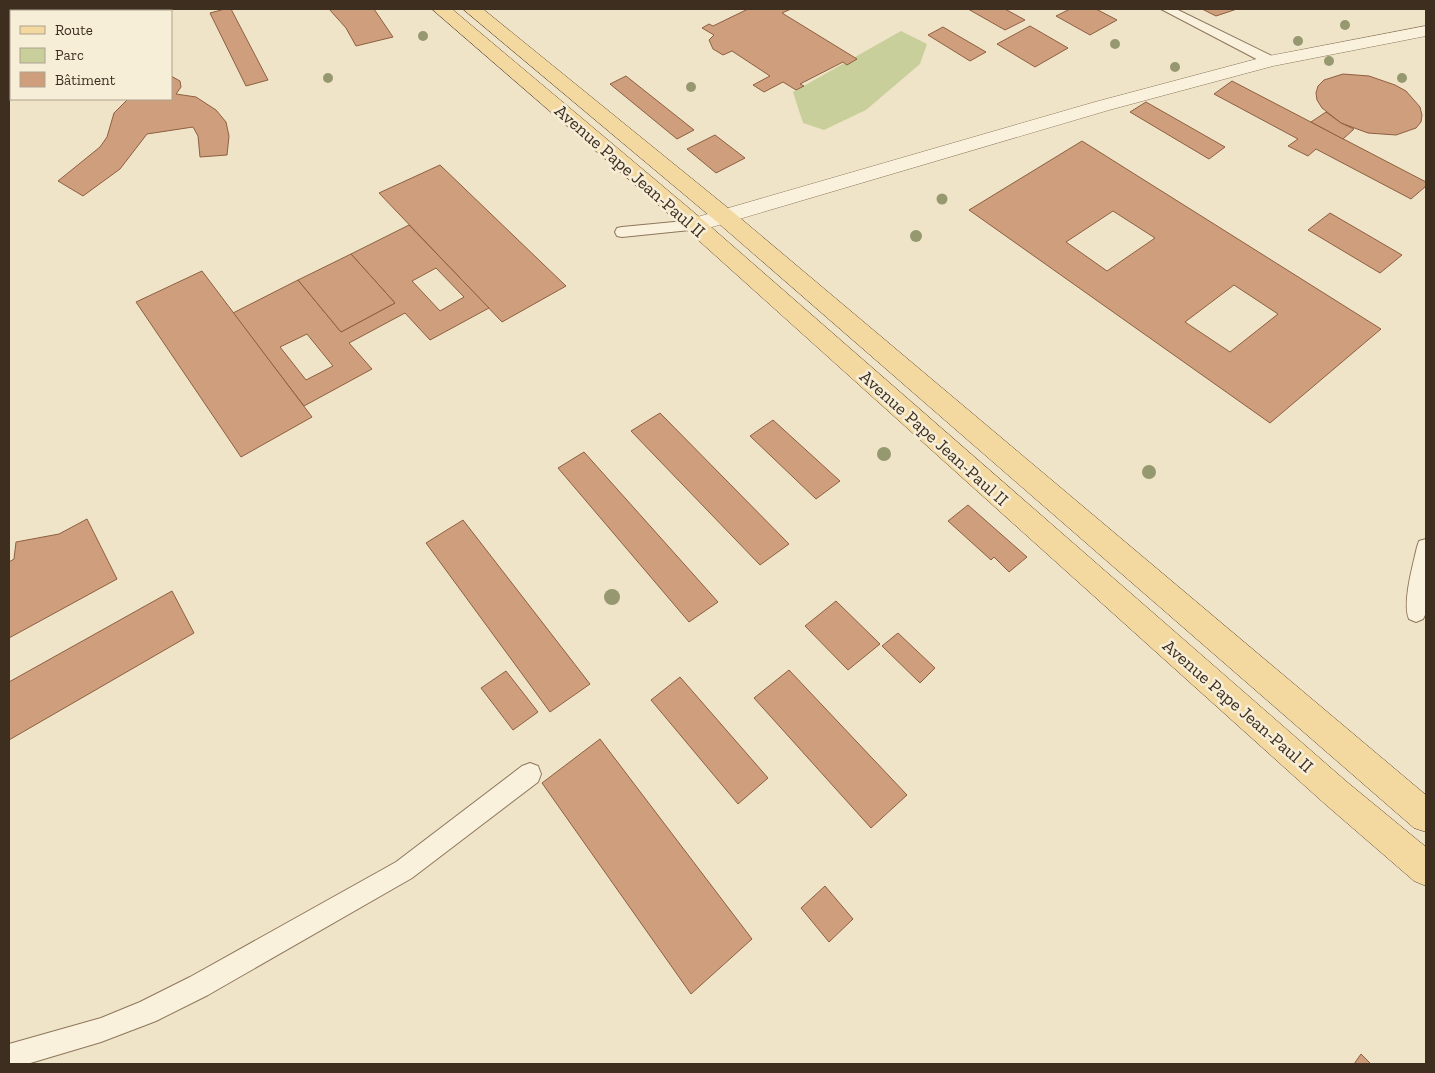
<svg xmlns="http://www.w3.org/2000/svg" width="1435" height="1073" font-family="'Zilla Slab',serif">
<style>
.green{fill:#c9cf9b}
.building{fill:#cf9f7d;stroke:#8d5f41;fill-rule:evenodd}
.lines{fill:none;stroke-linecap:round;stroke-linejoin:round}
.lane-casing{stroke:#8d765c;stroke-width:2}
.street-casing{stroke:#8d765c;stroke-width:1}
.primary-casing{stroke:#5b4430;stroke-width:1}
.lane{fill:#faf1dc;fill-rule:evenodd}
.street{fill:#faf1dc;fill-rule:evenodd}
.primary{fill:#f3d9a0;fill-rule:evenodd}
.tree{fill:#96986f}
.labels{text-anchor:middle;stroke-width:5;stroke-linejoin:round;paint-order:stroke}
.street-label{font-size:18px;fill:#3d2e20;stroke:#f7eed8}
</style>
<rect width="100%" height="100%" fill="#f0e4c8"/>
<path class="green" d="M901,31L927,44L920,64L866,110L824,130L803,123L793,92Z"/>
<g class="building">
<path d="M225,9H231L268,80L246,86L210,13Z"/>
<path d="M329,9H374L393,37L356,46L346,28Z"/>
<path d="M748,9H791L782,13L857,59L847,65L843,62L800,84L804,86L796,90L783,82L764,92L753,85L770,76L732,51L723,55L713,49L709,40L714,35L702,28L709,24L713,26Z"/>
<path d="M968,9H1005L1025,20L1005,30Z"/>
<path d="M1070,9H1096L1117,20L1090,35L1056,16Z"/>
<path d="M1202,9H1237L1216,16Z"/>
<path d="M1030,26L1068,48L1035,67L997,44Z"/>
<path d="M943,27L986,52L970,61L928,35Z"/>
<path d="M1343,74L1369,76L1395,85L1406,91L1420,107L1422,115L1421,122L1416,128L1396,135L1368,133L1341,123L1322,108L1317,100L1316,93L1318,86L1324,80Z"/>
<path d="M171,76L180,81L181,87L176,94L196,97L216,110L226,122L229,136L227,155L200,157L198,136L193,127L147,134L120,169L83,196L58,181L100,147L107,137L114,113L128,99H171Z"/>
<path d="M626,76L694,130L677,139L610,84Z"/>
<path d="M1232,81L1426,182V186L1411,199L1316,149L1308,156L1288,146L1298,139L1214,94Z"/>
<path d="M1146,102L1225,147L1209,159L1130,112Z"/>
<path d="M1326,112L1341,123L1354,129L1343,139L1311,122Z"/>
<path d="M715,135L745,158L716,173L687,149Z"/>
<path d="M1082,141L1381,329L1270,423L969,210ZM1113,211L1155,238L1107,271L1066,242ZM1234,285L1278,314L1230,352L1185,322Z"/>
<path d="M440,165L566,286L502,322L379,193Z"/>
<path d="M1330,213L1402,255L1380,273L1308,230Z"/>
<path d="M409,225L489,308L430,340L405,313L349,343L372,369L304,406L233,313L298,280L341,332L395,303L351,254ZM436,268L464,297L440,311L412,281ZM307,334L333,366L306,380L280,347Z"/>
<path d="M351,254L395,303L341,332L298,280Z"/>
<path d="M202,271L312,417L241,457L136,302Z"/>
<path d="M660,413L789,544L760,565L631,431Z"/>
<path d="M773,420L840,481L816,499L750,436Z"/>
<path d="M584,452L718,602L689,622L558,468Z"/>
<path d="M968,505L1027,557L1009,572L994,557L991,560L948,521Z"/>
<path d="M87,519L117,579L9,638V562L14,559L16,542L59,534Z"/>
<path d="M463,520L590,684L550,712L426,543Z"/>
<path d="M172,591L194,633L9,740V682Z"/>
<path d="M836,601L880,644L848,670L805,626Z"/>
<path d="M898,633L935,668L920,683L882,646Z"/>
<path d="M789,670L907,795L871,828L754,698Z"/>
<path d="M506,671L538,712L513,730L481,688Z"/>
<path d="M680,677L768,778L738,804L651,700Z"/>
<path d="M600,739L752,939L691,994L542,783Z"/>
<path d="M825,886L853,919L829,942L801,908Z"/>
<path d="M1361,1054L1371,1064H1354Z"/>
</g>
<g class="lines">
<defs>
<g id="lane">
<path d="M1161,9H1176L1276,58L1277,61L1276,64H1266Z"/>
<path d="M695,220L700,221L702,225L700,229L622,237L617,236L615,232L617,228L622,227Z"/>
<path d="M1426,539V613L1423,619L1416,622L1409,619C1402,603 1413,565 1417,547L1419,541Z"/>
<path d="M530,763L538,766L541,774L538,782L412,878L208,995L156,1021L101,1042L27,1064H9V1044L101,1018L140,1002L190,977L396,862L522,766Z"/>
</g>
<path id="street" d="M1426,26V36L1273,66L1109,110L695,232L687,230L684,225L687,220L1095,102L1264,57Z"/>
<g id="primary">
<rect x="12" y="9" width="18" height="2"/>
<path d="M432,9H452L703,220L1347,782L1426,847V886L1414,881L1325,804L687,230Z"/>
<path d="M463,9H483L733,212L1426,795V832L1414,828L717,222Z"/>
<path d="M11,62V87L9,88V63Z"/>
</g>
</defs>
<use href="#lane" class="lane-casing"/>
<use href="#street" class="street-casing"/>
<use href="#primary" class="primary-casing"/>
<use href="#lane" class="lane"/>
<use href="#street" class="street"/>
<use href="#primary" class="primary"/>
</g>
<g class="tree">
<circle cx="1345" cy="25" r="5"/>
<circle cx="423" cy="36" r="5"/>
<circle cx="1298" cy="41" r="5"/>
<circle cx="1115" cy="44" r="5"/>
<circle cx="1329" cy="61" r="5"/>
<circle cx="1175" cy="67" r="5"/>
<circle cx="328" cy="78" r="5"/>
<circle cx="1402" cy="78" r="5"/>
<circle cx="691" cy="87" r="5"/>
<circle cx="942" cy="199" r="5.5"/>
<circle cx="916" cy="236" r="6"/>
<circle cx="884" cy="454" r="7"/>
<circle cx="1149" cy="472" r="7"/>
<circle cx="612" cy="597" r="8"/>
</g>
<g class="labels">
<g class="street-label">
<text transform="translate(630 171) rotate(41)" y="6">Avenue Pape Jean-Paul II</text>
<text transform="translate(934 438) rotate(42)" y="6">Avenue Pape Jean-Paul II</text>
<text transform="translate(1238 706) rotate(41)" y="6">Avenue Pape Jean-Paul II</text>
</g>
</g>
<rect width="1435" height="1073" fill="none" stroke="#3d2e20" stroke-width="20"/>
<rect x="10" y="10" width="162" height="90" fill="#f7eed8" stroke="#ada18e"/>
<rect x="20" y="26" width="25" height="8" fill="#f3d9a0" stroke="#ada18e"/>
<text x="55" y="35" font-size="15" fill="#3d2e20">Route</text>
<rect x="20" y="48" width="25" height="15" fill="#c9cf9b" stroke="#ada18e"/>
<text x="55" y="60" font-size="15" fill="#3d2e20">Parc</text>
<rect x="20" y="72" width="25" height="15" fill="#cf9f7d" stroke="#ada18e"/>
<text x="55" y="85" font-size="15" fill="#3d2e20">Bâtiment</text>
</svg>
